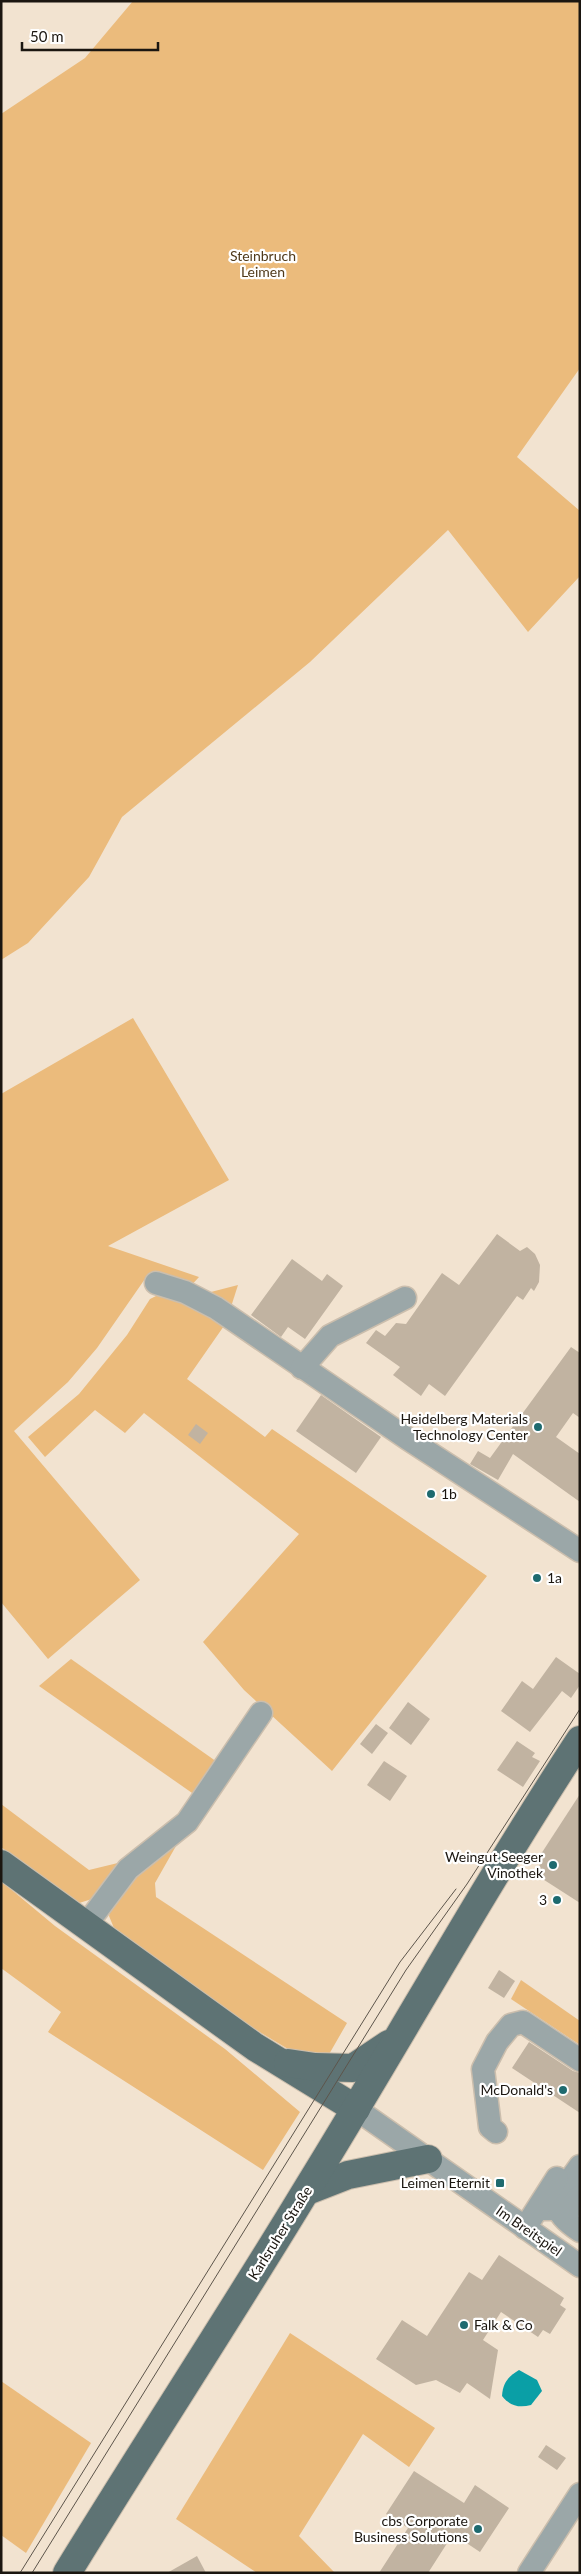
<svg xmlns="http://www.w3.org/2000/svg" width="581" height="2574" font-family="Lato,sans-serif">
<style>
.green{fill:#ebbb7c}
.water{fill:#0a9fa6}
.building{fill:#c1b3a1}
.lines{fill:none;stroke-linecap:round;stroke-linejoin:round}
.minor-casing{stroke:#cbbead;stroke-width:25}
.major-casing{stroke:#cbbead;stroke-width:30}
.minor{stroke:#9ba7a8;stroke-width:22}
.major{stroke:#5e7374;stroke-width:28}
.tram{stroke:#5d554b;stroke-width:1}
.poi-dot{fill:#1e6a6f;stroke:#fff;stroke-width:2}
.labels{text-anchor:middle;stroke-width:4.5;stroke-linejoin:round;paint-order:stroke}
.park-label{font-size:14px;fill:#4f391a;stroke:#fff}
.poi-label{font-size:14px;fill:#1b1610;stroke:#fff;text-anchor:end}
.street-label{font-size:14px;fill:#1b1610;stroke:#fff}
</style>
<rect width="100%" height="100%" fill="#f2e3d0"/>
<g class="green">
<path d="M133,1H580V368L517,457L580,511V576L528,632L448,530L310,662L122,817L89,877L28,943L1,960V114L85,58Z"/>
<path d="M133,1018L229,1180L108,1246L199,1277L187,1290L147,1276L97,1348L68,1382L14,1431L140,1580L48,1659L1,1602V1094Z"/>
<path d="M238,1285L230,1310L207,1293Z"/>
<path d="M162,1293L226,1323L187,1379L265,1437L272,1429L487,1576L332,1771L244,1690L203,1642L299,1534L144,1413L125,1433L95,1410L45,1457L28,1437L79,1394L127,1335L150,1299Z"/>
<path d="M71,1659L227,1769L205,1802L39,1686Z"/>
<path d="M1,1804L89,1870L126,1861L95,1898L76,1904L1,1847Z"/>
<path d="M176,1846L155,1883L156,1897L347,2023L324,2063L288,2049L253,2028L116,1933L109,1916L114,1896L145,1857Z"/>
<path d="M1,1881L55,1926L225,2049L300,2112L263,2170L48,2032L61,2012L1,1968Z"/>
<path d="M521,1980L580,2021V2045L511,1999Z"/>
<path d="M290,2333L435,2428L409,2467L363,2434L299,2536L335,2573H257L176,2519Z"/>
<path d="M1,2381L91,2443L26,2553L1,2535Z"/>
</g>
<path class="water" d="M519,2370L537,2380L542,2391L531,2405C519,2408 510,2406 502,2396C503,2382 508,2377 519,2370Z"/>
<g class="building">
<path d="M497,1234L520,1251L527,1247L535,1254L540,1265L539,1282L534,1291L531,1288L523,1300L517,1296L445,1396L429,1384L421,1396L393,1375L400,1367L366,1343L376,1330L385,1336L396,1323L406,1324L442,1273L459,1285Z"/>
<path d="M292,1259L322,1281L327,1274L343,1286L305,1339L288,1327L281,1337L251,1315Z"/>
<path d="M571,1347L580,1353V1418L573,1413L556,1437L580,1454V1502L513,1454L498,1480L470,1464L478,1451L490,1458Z"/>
<path d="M321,1395L381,1437L356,1473L296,1431Z"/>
<path d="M196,1424L208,1433L200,1444L188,1435Z"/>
<path d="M556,1657L580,1674V1685L571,1698L562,1691L530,1732L501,1711L522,1681L533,1689Z"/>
<path d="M408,1702L430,1719L411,1745L389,1728Z"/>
<path d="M376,1724L388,1733L372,1754L360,1744Z"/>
<path d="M517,1741L535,1753L532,1757L540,1761L523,1787L497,1770Z"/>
<path d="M384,1761L407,1776L390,1801L367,1785Z"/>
<path d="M580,1794V1903L538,1876L541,1854Z"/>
<path d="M499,1970L515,1981L504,1998L488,1988Z"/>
<path d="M529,2042L573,2071L580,2073V2113L512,2068Z"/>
<path d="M499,2255L564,2298L560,2305L566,2309L550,2334L543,2330L538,2337L501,2312L483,2340L498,2350L490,2399L467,2383L460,2393L436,2380L416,2385L376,2359L402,2320L427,2336L469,2272L482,2280Z"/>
<path d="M546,2445L566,2458L557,2470L538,2457Z"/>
<path d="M414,2471L464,2503L475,2485L509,2508L480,2552L453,2534L428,2573H379L408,2528L386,2514Z"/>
<path d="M197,2556L206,2573H167Z"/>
</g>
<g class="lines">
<defs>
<g id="minor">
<path d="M156,1283L185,1292L216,1308L408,1439L580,1551"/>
<path d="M302,1368L330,1336L405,1298"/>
<path d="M86,1925L128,1869L187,1822L261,1713"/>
<path d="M356,2109L580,2266"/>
<path d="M496,2132L490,2127L483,2069L497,2042L511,2025L523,2022L580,2060"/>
<path d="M580,2166C559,2197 542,2205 580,2231"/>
<path d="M544,2209H570L579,2197"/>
<path d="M525,2228L557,2178"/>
<path d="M529,2573L580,2494"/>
</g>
<g id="major">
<path d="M1,1864L255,2047L356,2109"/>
<path d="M288,2063L315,2067L353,2068L389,2044"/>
<path d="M307,2191L348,2175L428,2159"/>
<path d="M67,2573C146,2444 229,2318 307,2189C399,2040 484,1886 580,1740"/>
</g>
</defs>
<use href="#minor" class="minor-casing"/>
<use href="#major" class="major-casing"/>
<use href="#minor" class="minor"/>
<use href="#major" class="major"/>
<g class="tram">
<path d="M20,2573L400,1962L456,1889"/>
<path d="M32,2573L406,1970L467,1884L580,1709"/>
</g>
</g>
<g class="poi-dot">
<circle cx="538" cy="1427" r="5"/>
<circle cx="431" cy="1494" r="5"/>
<circle cx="537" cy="1578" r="5"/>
<circle cx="553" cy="1865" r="5"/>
<circle cx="557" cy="1900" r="5"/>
<circle cx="563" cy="2090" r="5"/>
<rect x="495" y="2178" width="10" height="10" rx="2.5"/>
<circle cx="464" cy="2325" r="5"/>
<circle cx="478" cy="2529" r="5"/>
</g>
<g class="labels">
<g class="park-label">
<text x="263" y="261">Steinbruch<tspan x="263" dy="16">Leimen</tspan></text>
</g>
<g class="poi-label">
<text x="528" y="1424">Heidelberg Materials<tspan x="528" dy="16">Technology Center</tspan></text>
<text x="441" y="1499" text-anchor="start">1b</text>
<text x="547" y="1583" text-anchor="start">1a</text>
<text x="543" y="1862">Weingut Seeger<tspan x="543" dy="16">Vinothek</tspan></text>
<text x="547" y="1905">3</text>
<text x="553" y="2095">McDonald's</text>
<text x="490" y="2188">Leimen Eternit</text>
<text x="474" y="2330" text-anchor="start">Falk &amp; Co</text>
<text x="468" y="2526">cbs Corporate<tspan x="468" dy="16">Business Solutions</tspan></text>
</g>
<g class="street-label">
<text transform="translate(529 2231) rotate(35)" y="5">Im Breitspiel</text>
<text transform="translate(280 2233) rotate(-58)" y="5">Karlsruher Straße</text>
</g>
</g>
<rect width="581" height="2574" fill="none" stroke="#1b1610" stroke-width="5"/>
<path d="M22 42v8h136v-8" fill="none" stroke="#1b1610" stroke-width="2.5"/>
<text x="30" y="42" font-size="15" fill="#1b1610" stroke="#ffffff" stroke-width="4" paint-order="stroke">50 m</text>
</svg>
